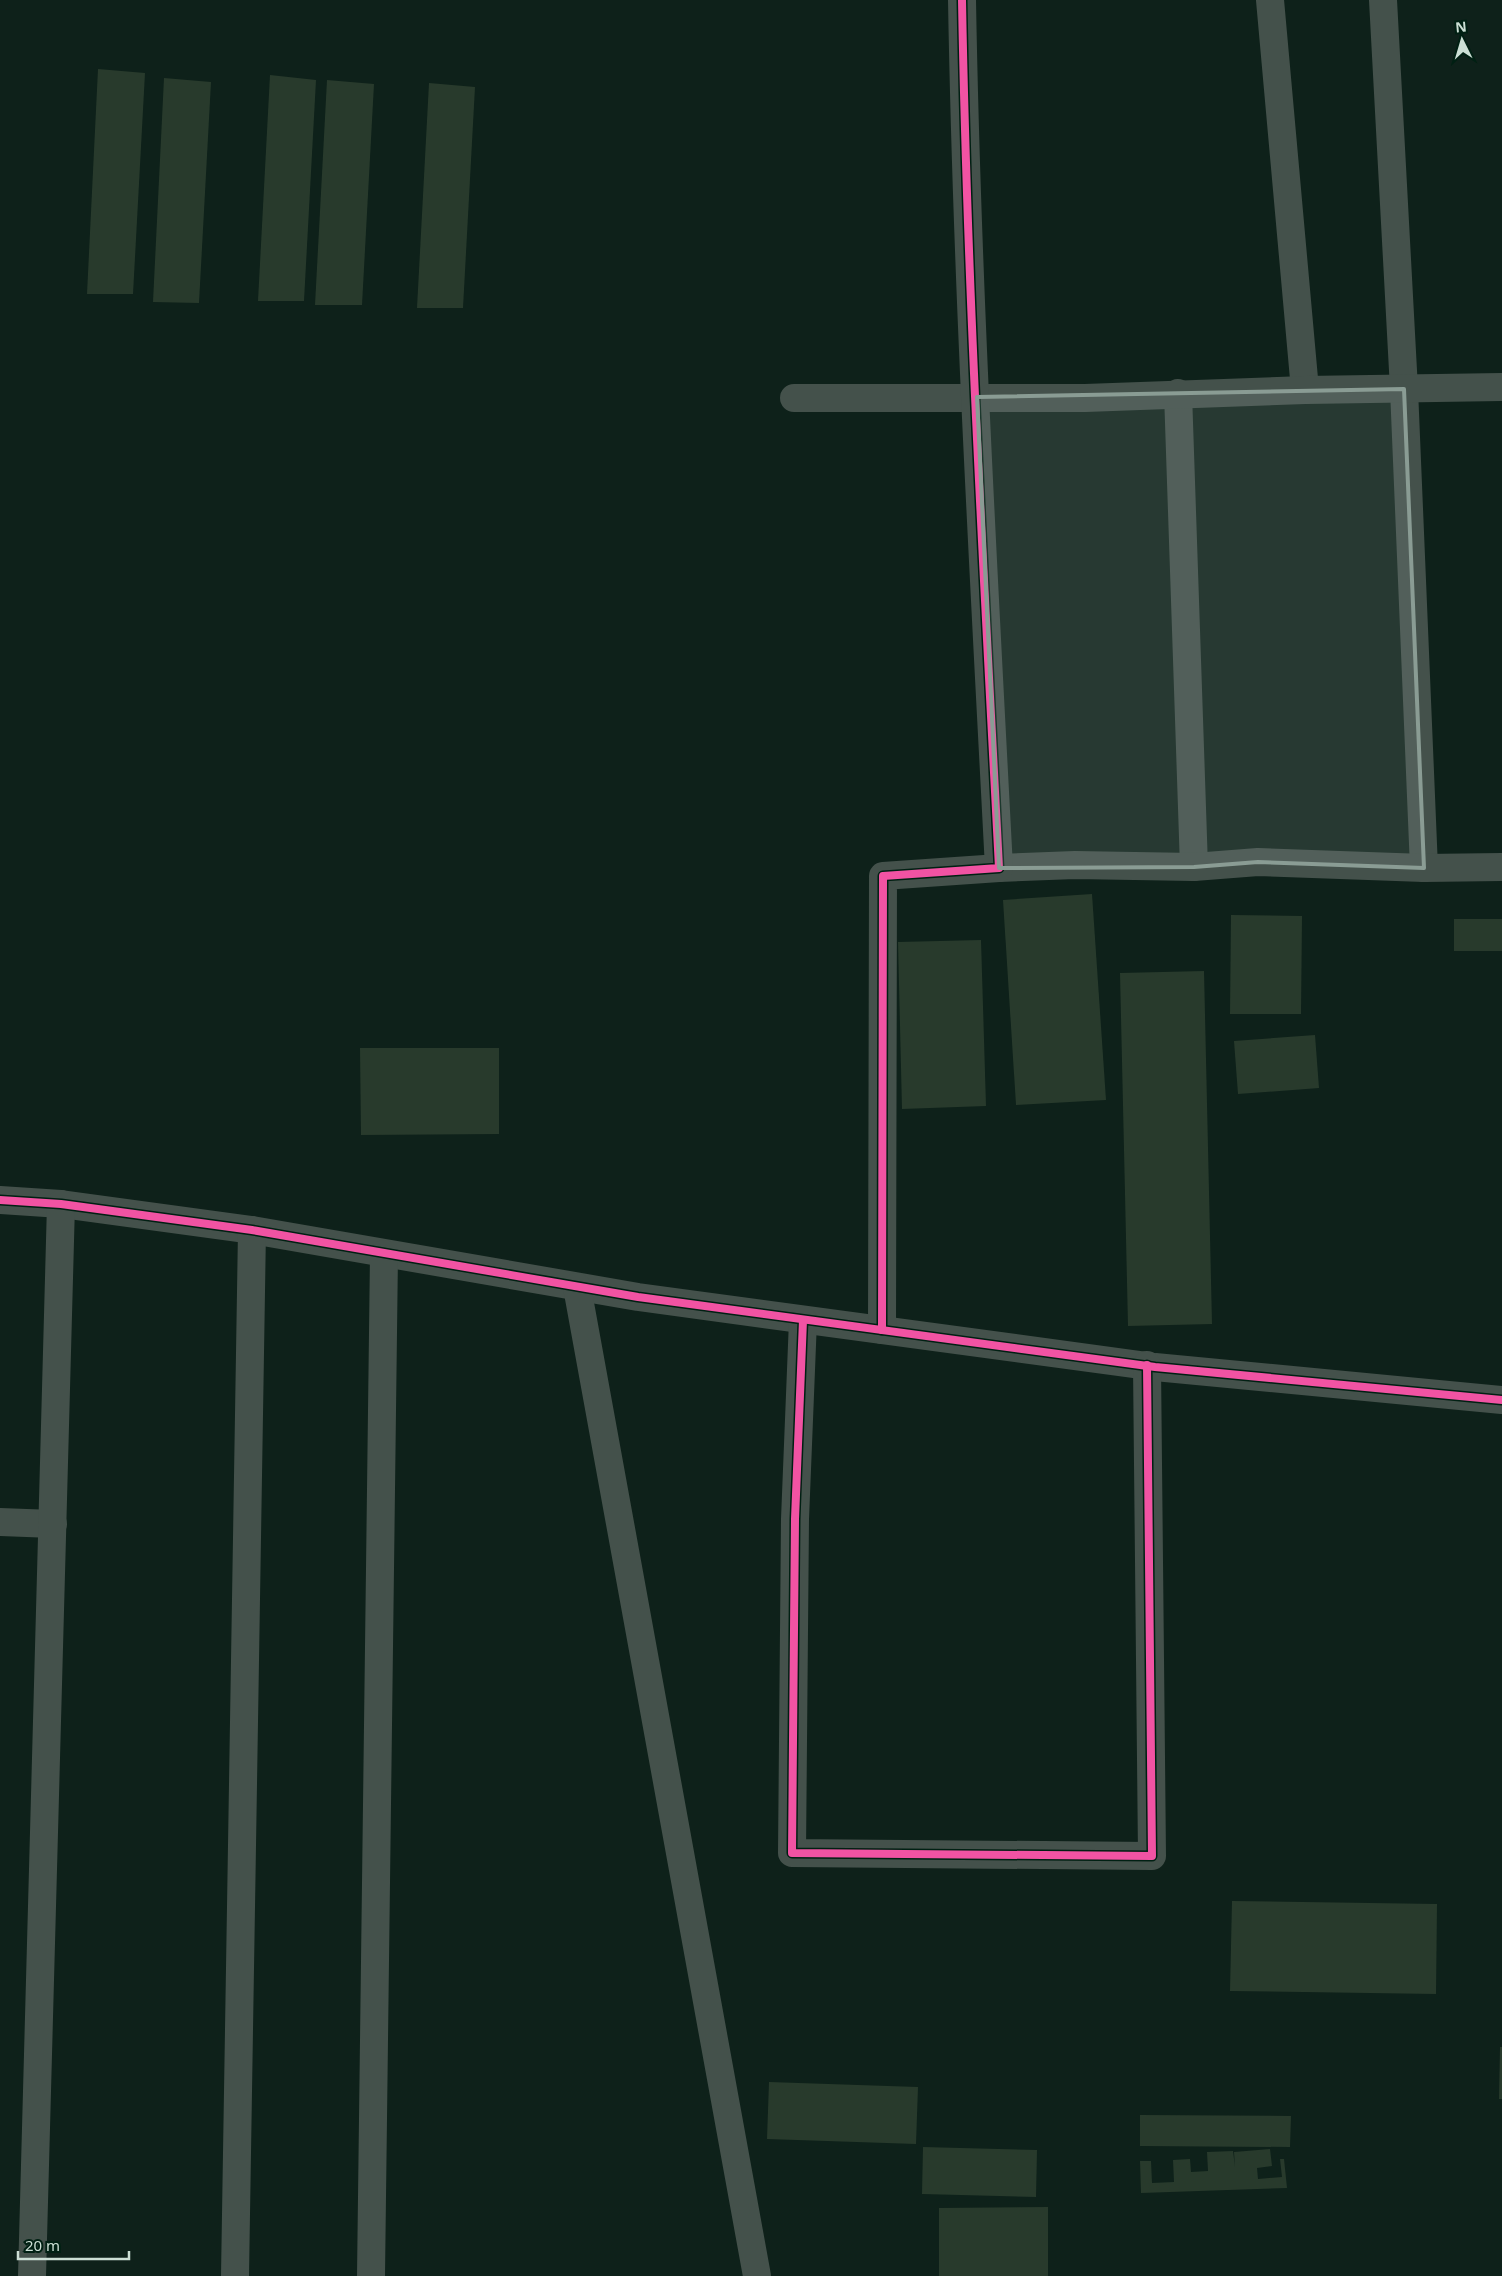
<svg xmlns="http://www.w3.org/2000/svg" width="1502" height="2276" font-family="'Noto Sans',sans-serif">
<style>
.building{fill:#283a2c}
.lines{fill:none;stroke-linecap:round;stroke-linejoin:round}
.street{stroke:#44514b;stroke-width:28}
.cycleway-casing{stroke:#002013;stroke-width:11}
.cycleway{stroke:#f153a3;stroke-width:8}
.marked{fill:#8a9c94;fill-opacity:0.2;stroke:#8a9c94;stroke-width:4;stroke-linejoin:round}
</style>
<rect width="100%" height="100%" fill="#0e211a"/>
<g class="building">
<path d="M98,69L145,73L133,294H87Z"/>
<path d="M270,75L316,80L304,301H258Z"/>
<path d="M164,78L211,82L199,303L153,302Z"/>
<path d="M327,80L374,84L362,305H315Z"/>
<path d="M429,83L475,87L463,308H417Z"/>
<path d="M1092,894L1106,1100L1016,1105L1003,900Z"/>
<path d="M1231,915L1302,916L1301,1014H1230Z"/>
<rect x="1454" y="919" width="48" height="32"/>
<path d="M981,940L986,1106L902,1109L898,942Z"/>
<path d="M1204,971L1212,1324L1128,1326L1120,973Z"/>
<path d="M1315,1035L1319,1088L1238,1094L1234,1041Z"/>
<path d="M360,1048H499V1134L361,1135Z"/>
<path d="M1232,1901L1437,1904L1436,1994L1230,1991Z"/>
<path d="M1500,2047H1502V2099H1499Z"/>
<path d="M769,2082L918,2087L916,2144L767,2139Z"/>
<path d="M1140,2115L1291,2116L1290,2147L1140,2146Z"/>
<path d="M923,2147L1037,2150L1036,2197L922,2194Z"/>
<path d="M1270,2149L1272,2166L1257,2168L1258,2179L1282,2177L1280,2159H1284L1287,2188L1141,2193L1140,2161H1151L1152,2183L1174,2182L1173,2160L1190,2159L1191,2172L1208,2171L1207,2152L1233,2151L1235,2167L1234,2152Z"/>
<path d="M1048,2207V2276H939V2208Z"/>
</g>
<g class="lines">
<g class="street">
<path d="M1270,0L1305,390"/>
<path d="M1383,0L1404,389L1424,868"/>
<path d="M1178,393L1194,867"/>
<path d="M794,398H1085L1305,390L1502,387"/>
<path d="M999,868L1075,865L1194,867L1258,862L1424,868L1502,867"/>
<path d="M0,1200L61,1204L252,1230L638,1297L1155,1367L1502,1400"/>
<path d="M577,1287L757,2276"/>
<path d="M803,1320L795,1519L792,1853L1152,1856L1147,1365"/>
<path d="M882,1330L883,876L999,868C984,579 967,289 962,0"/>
<path d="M0,1522L53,1524"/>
<path d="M32,2276L61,1204"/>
<path d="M235,2276L252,1230"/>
<path d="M371,2276L384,1254"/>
</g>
<defs>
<g id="cycleway">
<path d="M0,1200L61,1204L252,1230L638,1297L1155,1367L1502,1400"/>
<path d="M803,1320L795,1519L792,1853L1152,1856L1147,1365"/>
<path d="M882,1330L883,876L999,868C984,579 967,289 962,0"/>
</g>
</defs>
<use href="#cycleway" class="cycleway-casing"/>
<use href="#cycleway" class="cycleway"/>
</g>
<path class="marked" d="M1404,389L1424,868L1258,862L1194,867L999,868L977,397Z"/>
<g transform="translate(1462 40) rotate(355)" stroke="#002013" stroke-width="4" paint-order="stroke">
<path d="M0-4L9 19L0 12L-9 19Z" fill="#ccdfd5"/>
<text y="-8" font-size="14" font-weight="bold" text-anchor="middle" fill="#ccdfd5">N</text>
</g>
<path d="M18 2251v8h111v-8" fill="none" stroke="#ccdfd5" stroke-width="2.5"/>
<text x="25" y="2251" font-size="15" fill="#ccdfd5" stroke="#002013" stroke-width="4" paint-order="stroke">20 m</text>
</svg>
